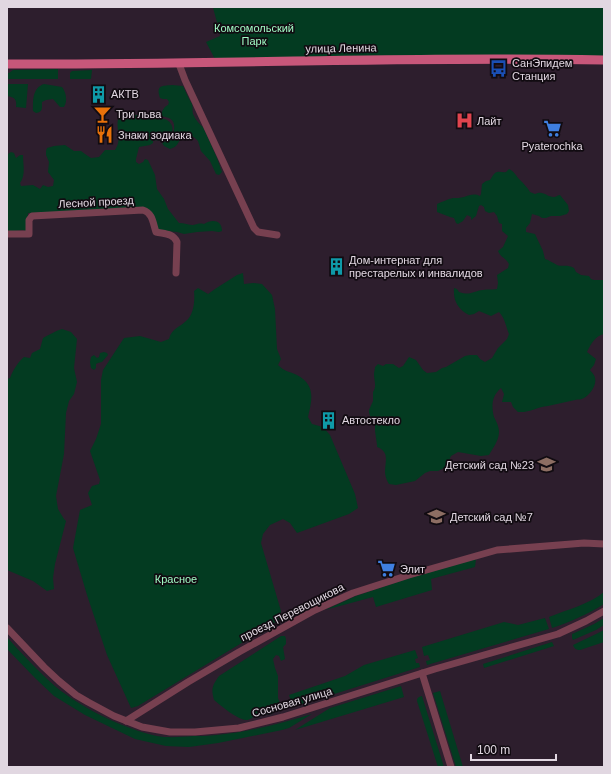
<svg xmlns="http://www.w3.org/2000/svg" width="611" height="774" font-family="Arial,sans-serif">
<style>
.green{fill:#033b21}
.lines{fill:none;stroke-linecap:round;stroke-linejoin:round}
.minor{stroke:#774050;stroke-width:7}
.major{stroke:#c7577a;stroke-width:9}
.labels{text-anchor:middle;stroke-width:3.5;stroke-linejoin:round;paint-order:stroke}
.park-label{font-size:11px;fill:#a1fbc5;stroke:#110b11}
.street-label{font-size:11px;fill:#e1d7e1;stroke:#110b11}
.poi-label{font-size:11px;fill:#e1d7e1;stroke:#110b11;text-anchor:start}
</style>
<rect width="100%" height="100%" fill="#2d1e2d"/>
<g class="green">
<path d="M213,7H604V60L217,63L206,42L220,36C219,26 215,17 213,7Z"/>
<path d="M58,69V79H7V73H9L13,70Z"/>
<path d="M92,70L91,79H70V73L72,71Z"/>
<path d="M7,84H28L26,108L16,107C17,100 15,97 7,96Z"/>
<path d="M44,84L62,87C66,92 68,101 64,107H60L53,99L46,100L42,102C42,108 43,112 36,113L33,111C33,101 32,88 44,84Z"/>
<path d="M172,85L183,86C186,92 188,98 192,104C193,107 192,111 193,114C195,119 199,124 203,127L217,158L222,172L219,175L216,174L210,161L201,151L198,141L195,138L189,134C176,137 182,146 170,149L164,146L162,143L172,138C174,131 177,122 169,118C167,117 164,117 162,116C161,111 164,107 168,105L169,102L167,99H163L160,98C156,85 161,86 172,85Z"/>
<path d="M154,113L156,115L155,118L154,119C158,119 163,118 167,120C174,124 175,135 167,139C163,141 156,140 151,140L153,141V143L150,145L139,147L136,159V162L139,164L143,162L145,159L148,160L155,175L157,189L164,199L168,209L179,223C184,223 189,225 193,225C198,224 199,223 204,224C212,219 222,220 222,231L219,232L212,231L197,232L184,234L177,232L158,230L145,209L28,213L27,232L23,230L7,232V153L8,154L11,152L14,153L16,158L20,155H23C23,165 26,175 20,183L21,186L33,185L40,189L43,185L48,187L53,186L54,180L48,172L49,162L46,155V151L47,148L54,146L65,145L74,151H81L85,154L91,158L99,157L105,150H115C124,137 113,126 120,115C126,113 131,115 137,115C143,116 149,115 154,113Z"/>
<path d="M509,169C514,171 516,176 520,180C524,184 527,187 530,192L535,194C544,190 546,197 554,197C556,197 558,195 560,195L568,205L569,211L567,214L560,216H551L546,218H542L539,216L532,214L530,223L526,228V232L535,234L543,251L545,259C549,260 553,263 557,265C563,267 567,264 574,268L576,272L581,275L589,276L591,279L594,280H604V334C595,336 591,344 587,352L596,359L594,365L590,370C592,373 595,375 595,378C597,385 590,395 584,398C581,400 578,399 575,400C566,402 557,404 548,406C537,407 529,413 518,412L513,407L511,402H502L504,394L501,388C492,396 491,405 494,417C496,421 499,426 499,432C499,440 493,448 489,455L481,456L458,452L451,456L448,463L444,468L438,471H430L425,473L415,481L396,485L389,484C387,481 385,476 385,472C385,461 390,452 377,447V445L375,431V424L374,420L370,416L369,412V410L373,401V392C377,386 374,381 374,374C374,372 375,369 375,367L378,364L383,366L386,364H393L399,368L403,366L409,357L416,360L423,370L427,373L436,372L442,368L446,367L465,356L470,355H477L480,359L485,362L492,358L498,348L507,339L509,334C506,327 505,318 499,312L491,316L479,311L474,314L469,315C458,309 453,301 454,288L457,289L459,292C471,296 473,291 483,290C488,289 491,290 497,289L498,283L497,275L508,268L509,264C505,257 501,258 498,251L503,247L508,236L502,231V224L499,223L497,216L494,212L489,213L485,211L484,207L481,205L479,206L476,216L471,220V217L467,215L463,221L458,224L456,223L454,218L450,217L437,212V204C442,202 448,199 453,198C457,198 460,198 464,197C470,195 474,193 480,196L481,194L482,184L486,181L490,180C492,178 493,173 497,172C500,171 503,173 506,172Z"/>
<path d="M243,273L244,284L253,283L262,284L272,295L275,309L277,349L281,359L278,365C285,372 289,371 297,375C316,385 312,400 308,417L312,424L323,427L330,435L355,494L358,508L349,514L297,533L290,523L283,519L270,525L263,534L261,543L281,611V618L276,622L138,706L131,708L107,655L87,595L73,548L80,510L92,505L88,493L92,486L99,484L100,480L90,451L96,439L101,424V380L103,370L124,338L140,336L161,342L169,339C172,328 179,328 186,321C194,315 195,300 194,291L198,288L208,294L215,289L237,275Z"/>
<path d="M62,329L71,332L77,339L74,368L77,382L74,394L69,401L66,413L64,454L56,496L58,509L64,519L66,521L55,564L53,578L54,589L47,591L33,581L7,570V379L10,378C13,370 18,362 24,357L30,358L32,353L40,349L43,338C49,335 55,331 62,329Z"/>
<path d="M104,352L107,353L108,355L102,362L98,363L96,364V368L94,370L91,368L90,362L91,357L94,355L97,358L99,357L100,353Z"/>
<path d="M476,559L475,567L431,579L432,590L376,607L373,597L325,610L356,596L410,578Z"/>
<path d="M604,592V604C588,614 570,622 552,628L549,617C566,610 590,604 604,592Z"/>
<path d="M545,618L549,629L427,665L426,661L430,660L428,655L424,656L422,647L504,622L518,625Z"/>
<path d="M604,618V625L596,630L573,640L572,638V634L594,624Z"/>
<path d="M604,630V642L580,650C576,650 574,648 573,645L596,634Z"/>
<path d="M281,636H285L286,639V644L283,647L285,659L281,661L279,656L276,655L273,659L275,668L278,676V698L280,703L276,708L273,713C268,716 262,713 257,715C254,716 251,720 246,720C238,720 220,705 214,700C211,689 212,686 219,676Z"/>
<path d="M7,637C22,654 39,672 56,687C82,708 124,729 157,736C168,738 181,737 193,736C201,736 209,736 217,735C250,732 281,723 312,714L289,728L282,730L218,743L189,747L166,746L135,739L85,715L54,696L35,678L7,649Z"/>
<path d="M552,642L554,646L484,668L483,664Z"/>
<path d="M415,650L418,658L415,659L416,663H419L420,667L293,707L289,695L345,676L364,665Z"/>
<path d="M401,686L404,697L295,730L330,708Z"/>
<path d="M440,691L463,767H456L433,693Z"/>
<path d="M422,696L444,767H438L417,701C417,697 419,697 422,696Z"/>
</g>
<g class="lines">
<g class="minor">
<path d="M179,64L185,80L254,228L258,232L277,235"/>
<path d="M7,234H29V220L32,216L143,210C153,213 153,224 156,232C164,234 173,233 177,242L176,273"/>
<path d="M7,628L44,667L59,681L76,695L88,702L114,716L142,727L170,732H195L239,728L283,717L435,669L558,634L586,621L604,611"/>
<path d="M422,673L451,767"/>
<path d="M126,721L188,682L239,652L315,610L353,593L409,575L497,550L584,543L604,544"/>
</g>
<path class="major" d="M7,64C206,65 405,56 604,60"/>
</g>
<defs>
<symbol id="bus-bare" viewBox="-9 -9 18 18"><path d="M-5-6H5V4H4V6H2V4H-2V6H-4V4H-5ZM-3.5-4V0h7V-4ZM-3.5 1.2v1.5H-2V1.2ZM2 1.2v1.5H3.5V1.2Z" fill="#1a4fb4" stroke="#110b11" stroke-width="2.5" paint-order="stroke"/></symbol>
<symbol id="building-bare" viewBox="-9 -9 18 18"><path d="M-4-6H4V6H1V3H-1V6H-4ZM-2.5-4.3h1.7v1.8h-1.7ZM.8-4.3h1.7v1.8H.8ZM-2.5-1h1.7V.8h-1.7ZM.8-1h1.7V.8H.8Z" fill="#0f9aa8" stroke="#110b11" stroke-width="2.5" paint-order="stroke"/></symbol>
<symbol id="bar-bare" viewBox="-9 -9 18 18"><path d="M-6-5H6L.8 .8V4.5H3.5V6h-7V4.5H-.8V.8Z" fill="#e8710a" stroke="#110b11" stroke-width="2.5" paint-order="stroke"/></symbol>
<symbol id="hospital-bare" viewBox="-9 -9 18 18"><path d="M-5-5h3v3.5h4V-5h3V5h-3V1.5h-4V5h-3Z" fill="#e0444e" stroke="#110b11" stroke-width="2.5" paint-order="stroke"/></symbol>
<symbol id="supermarket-bare" viewBox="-9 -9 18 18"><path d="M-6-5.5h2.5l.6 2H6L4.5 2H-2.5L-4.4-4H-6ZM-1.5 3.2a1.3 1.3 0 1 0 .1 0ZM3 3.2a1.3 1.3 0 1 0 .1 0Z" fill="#3f7fe0" stroke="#110b11" stroke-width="2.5" paint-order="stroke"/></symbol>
<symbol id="restaurant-bare" viewBox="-9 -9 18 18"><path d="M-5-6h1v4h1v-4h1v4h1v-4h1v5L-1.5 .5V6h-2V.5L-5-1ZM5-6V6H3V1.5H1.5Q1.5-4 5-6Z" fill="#e8710a" stroke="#110b11" stroke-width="2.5" paint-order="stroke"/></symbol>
<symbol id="school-bare" viewBox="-9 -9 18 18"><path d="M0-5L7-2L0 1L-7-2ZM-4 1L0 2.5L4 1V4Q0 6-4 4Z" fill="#8d6e63" stroke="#110b11" stroke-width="2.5" paint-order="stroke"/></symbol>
</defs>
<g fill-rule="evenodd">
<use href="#bus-bare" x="486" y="56" width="25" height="25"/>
<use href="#building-bare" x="86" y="82" width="25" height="25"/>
<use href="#bar-bare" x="90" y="102" width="25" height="25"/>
<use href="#hospital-bare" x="452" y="108" width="25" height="25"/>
<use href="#supermarket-bare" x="540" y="116" width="25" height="25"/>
<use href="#restaurant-bare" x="92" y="122" width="25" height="25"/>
<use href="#building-bare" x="324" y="254" width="25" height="25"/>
<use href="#building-bare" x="316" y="408" width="25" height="25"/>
<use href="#school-bare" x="534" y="452" width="25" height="25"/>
<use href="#school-bare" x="424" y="504" width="25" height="25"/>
<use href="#supermarket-bare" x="374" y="556" width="25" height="25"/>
</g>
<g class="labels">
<g class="park-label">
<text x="254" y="32">Комсомольский<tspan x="254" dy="13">Парк</tspan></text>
<text x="176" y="583">Красное</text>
</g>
<g class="street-label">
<text transform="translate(341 48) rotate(-1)" y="4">улица Ленина</text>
<text transform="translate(96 202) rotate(-3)" y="4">Лесной проезд</text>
<text transform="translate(292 612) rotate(-27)" y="4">проезд Перевощикова</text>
<text transform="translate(292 702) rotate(-16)" y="4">Сосновая улица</text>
</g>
<g class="poi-label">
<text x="512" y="67">СанЭпидем<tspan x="512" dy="13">Станция</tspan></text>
<text x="111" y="98">АКТВ</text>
<text x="116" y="118">Три льва</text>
<text x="477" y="125">Лайт</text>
<text x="118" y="139">Знаки зодиака</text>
<text x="552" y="150" text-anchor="middle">Pyaterochka</text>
<text x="349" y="264">Дом-интернат для<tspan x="349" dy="13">престарелых и инвалидов</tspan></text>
<text x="342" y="424">Автостекло</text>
<text x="534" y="469" text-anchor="end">Детский сад №23</text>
<text x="450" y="521">Детский сад №7</text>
<text x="400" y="573">Элит</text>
</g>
</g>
<rect width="611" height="774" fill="none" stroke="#e1d7e1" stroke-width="16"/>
<path d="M471 754v6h85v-6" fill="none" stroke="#e1d7e1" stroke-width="2"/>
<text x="477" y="754" font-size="12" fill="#e1d7e1" stroke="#110b11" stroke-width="3" paint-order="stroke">100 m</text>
</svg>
